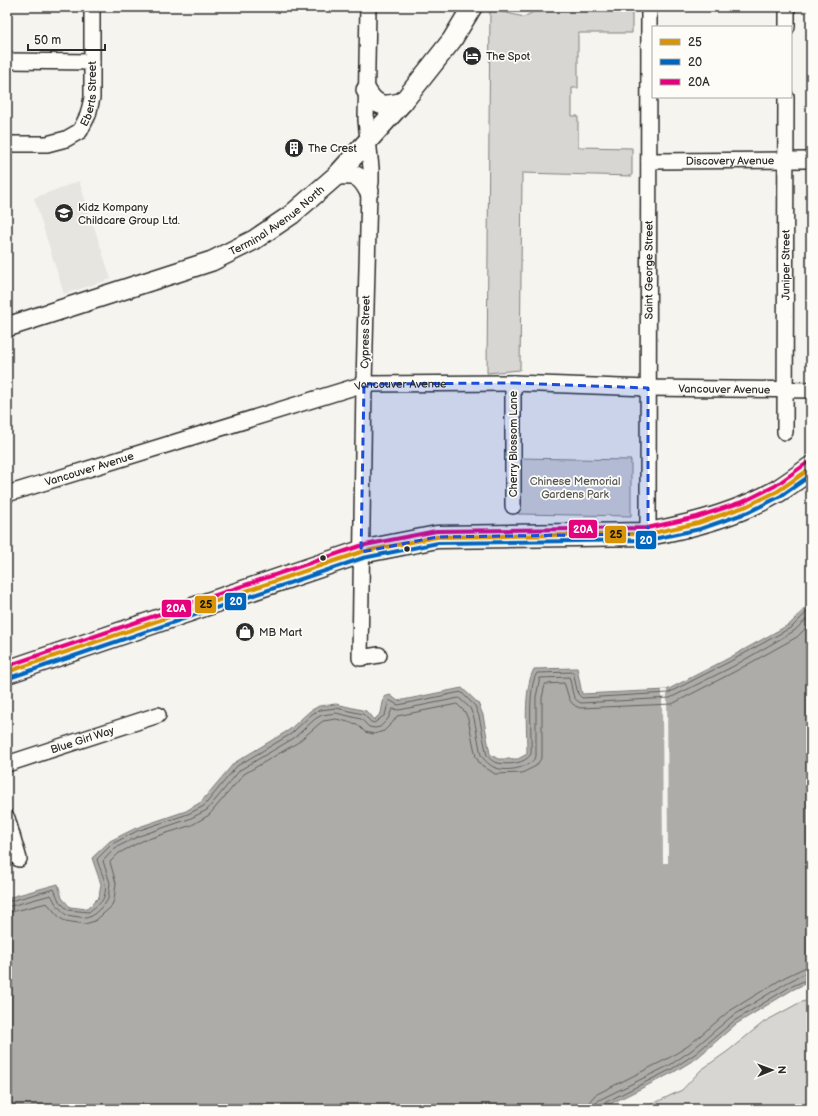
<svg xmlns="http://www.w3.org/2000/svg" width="818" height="1116" font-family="'Balsamiq Sans',sans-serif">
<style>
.built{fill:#e6e5e0}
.green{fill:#d7d6d2;stroke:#81807e}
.water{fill:#adaca9;stroke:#797877}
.pier{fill:#f5f4ef}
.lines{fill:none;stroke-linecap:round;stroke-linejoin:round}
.shore{stroke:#5f5f5d;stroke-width:1}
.minor-casing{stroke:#2b2b2b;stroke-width:18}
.major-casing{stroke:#2b2b2b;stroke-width:22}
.highway-casing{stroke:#2b2b2b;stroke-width:25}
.minor{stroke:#fdfcf7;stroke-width:15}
.major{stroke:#fdfcf7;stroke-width:19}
.highway{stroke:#fdfcf7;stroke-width:22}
.bus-1-casing{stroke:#fdfcf7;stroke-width:7}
.bus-2-casing{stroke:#fdfcf7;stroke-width:7}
.bus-3-casing{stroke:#fdfcf7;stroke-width:7}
.bus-1{stroke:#d89406;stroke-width:4}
.bus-2{stroke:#0065bd;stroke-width:4}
.bus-3{stroke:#e5007d;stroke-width:4}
.marked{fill:#1d4ed8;fill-opacity:0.2;stroke:#1d4ed8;stroke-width:3;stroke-dasharray:8 5;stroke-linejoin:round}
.bus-dot{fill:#2b2b2b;stroke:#fdfcf7;stroke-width:1.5}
.labels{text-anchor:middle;stroke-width:3.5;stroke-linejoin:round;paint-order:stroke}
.poi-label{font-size:11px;fill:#2b2b2b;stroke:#fdfcf7;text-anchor:start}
.street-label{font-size:11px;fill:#2b2b2b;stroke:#fdfcf7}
.park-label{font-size:11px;fill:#565655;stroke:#fdfcf7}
.line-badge{stroke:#fdfcf7;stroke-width:1.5}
.badge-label{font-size:11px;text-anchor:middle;font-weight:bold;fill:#fff}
.pale-badge-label{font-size:11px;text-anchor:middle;font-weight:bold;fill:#111}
</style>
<rect width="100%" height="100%" fill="#f5f4ef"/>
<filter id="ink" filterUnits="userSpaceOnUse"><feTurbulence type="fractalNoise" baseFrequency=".025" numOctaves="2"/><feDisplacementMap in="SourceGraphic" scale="8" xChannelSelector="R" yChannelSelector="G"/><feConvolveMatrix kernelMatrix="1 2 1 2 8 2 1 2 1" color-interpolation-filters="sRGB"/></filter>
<g filter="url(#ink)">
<path class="built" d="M79,181L111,279L64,294L34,198Z"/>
<g class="green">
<path d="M542,7H632V33H578V88H572V116H578V147L632,148V176L522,173L520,370L487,373L490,9L524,17Z"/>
<path d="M519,458L631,460V516L518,514Z"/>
<path d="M811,999V1109H642L682,1090L701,1070L728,1051L764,1022L799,1003Z"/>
</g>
<path class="water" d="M811,602V981L792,990L736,1024L697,1058L674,1072L600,1109H7V898L58,884L62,898L70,907L87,909L99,897L101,884L92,858L110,841L136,828L186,811L201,802L234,763L289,730L310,711L319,706L336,704L366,711L374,720L381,713L384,697L390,695L398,701L462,688L478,703L483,715L490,754L498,759H518L527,754C527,730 523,690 534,669L577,668L582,694L667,690L727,659L790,624Z"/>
<path class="pier" d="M662,690H667L668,863H663Z"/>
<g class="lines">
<g class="shore">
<path d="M7,902L54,889L59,901L68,910L89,912C93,908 101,904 103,899C110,885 100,872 97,859L112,844L137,831L188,814L204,806L237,766L291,734L312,714L320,710L336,708L363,714L371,722L374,723L385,715L389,700L398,705L461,692L475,706L479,716L487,756C490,759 494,763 498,763C508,765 525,764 531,754C532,735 527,688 537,673L573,672L578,694L582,698L668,693L729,662L792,627L811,608"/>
<path d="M7,907L51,895L56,904L66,915L86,918L92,916L105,904L108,899L110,883L103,861L115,848L139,836L189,819L207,810L240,770L294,738L315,719L322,715L336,713L361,719L369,727L375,728L380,727L388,719L392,709L399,710L459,698L470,708L474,718L481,755C484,760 490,766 496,768C507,772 531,768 536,756V697L540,678L569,677C573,686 570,699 581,703L670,698L732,667L794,631L811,615"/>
<path d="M7,913L47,903L60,918L65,921L85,924L95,921L111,907L114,900L116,883L110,862L119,853L142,841L192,825L209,815L244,774L297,743L319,724L323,721L336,719L357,724L365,732L374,734L384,731L393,722L397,716L457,704L465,712L468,719L476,757L480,764L495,774L522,773L536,766L542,757V698L545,684L564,683C569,694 567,704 580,708L672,704L734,672L797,637L811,623"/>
<path d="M588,1109L590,1101L595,1095L667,1059L688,1046L728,1012L785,977L804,968L811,966"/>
<path d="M594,1109L595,1104L599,1100L670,1065L692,1050L731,1017L788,982L806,973L811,972"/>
<path d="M600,1109L602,1104L672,1069L695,1054L734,1021L790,987L811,978"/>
</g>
<defs>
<g id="minor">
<path d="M368,7L366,120L371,168V182L369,191L364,384L360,658L379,655"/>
<path d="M787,27V7"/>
<path d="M7,61L92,62"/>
<path id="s1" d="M7,144H47L66,139L80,131L88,115L92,98V7"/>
<path id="s2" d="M649,161L811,160"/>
<path d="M513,383V506"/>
<path id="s3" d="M785,432L786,97"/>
<path id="s4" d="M7,494L364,384L513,383L648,388L811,390"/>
<path id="s5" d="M648,534L649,7"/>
<path id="s6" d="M7,764L158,715"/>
<path d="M7,818L19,859"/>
</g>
<g id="major">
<path d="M366,90C376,108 385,107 403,102"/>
<path d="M337,175C355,174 360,174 369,191"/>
<path id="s7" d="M7,327L212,261L254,240L291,215L337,175L403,102L452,40L472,7"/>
</g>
<path id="highway" d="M7,672L361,552L437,537L648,534C693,526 738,514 778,491C789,484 800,476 811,468"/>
</defs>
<use href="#minor" class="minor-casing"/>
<use href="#major" class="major-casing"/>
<use href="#highway" class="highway-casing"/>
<use href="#minor" class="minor"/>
<use href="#major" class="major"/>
<use href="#highway" class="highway"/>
<defs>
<path id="bus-1" d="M7,672L361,552L437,537L648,534L698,523L747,506L778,491L811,468"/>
<path id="bus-2" d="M9,678L363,558L438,543L649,540L700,529L749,512L781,496L811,475"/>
<path id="bus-3" d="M7,666L360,546L436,531L647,528L697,517L745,501L775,486L807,463"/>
</defs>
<use href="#bus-1" class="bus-1-casing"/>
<use href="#bus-2" class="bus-2-casing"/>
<use href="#bus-3" class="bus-3-casing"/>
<use href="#bus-1" class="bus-1"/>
<use href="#bus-2" class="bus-2"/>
<use href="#bus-3" class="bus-3"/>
</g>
</g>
<path class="marked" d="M513,383L648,388V534L437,537L361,552L364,384Z"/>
<defs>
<symbol id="hotel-disc" viewBox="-11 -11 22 22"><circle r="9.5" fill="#2b2b2b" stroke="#fdfcf7"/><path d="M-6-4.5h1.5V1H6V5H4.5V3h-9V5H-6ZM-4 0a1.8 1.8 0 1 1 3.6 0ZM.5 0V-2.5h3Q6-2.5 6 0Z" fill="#fff"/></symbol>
<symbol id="building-disc" viewBox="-11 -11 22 22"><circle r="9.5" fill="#2b2b2b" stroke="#fdfcf7"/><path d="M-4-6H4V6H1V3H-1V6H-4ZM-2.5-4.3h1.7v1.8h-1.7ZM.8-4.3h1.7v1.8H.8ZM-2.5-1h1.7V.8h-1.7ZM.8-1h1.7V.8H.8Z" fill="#fff"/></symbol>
<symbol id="school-disc" viewBox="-11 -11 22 22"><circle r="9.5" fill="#2b2b2b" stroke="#fdfcf7"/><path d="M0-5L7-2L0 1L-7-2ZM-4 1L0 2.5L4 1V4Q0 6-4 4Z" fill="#fff"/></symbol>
<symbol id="shop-disc" viewBox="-11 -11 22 22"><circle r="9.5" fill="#2b2b2b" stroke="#fdfcf7"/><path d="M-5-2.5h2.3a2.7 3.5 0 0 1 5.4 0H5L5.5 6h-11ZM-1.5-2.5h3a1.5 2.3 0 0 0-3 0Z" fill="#fff"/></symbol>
</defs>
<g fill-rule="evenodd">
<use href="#hotel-disc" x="461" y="45" width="22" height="22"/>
<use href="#building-disc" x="283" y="137" width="22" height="22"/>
<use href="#school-disc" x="53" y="202" width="22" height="22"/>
<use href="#shop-disc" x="234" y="621" width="22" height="22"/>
</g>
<g class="bus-dot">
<circle cx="407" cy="549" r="3.5"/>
<circle cx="323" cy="558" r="3.5"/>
</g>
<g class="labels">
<g class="poi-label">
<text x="486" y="60">The Spot</text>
<text x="308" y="152">The Crest</text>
<text x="78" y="211">Kidz Kompany<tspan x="78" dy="13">Childcare Group Ltd.</tspan></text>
<text x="259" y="636">MB Mart</text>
</g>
<g class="street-label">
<text dy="4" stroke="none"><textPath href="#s1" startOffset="115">Eberts Street</textPath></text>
<text dy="4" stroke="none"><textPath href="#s2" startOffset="81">Discovery Avenue</textPath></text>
<text dy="4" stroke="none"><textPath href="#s7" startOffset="292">Terminal Avenue North</textPath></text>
<text dy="4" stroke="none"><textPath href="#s3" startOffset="167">Juniper Street</textPath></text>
<text dy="4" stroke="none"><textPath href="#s5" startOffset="264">Saint George Street</textPath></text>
<text transform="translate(365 332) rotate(-89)" y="4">Cypress Street</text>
<text dy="4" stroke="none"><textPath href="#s4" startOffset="410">Vancouver Avenue</textPath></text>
<text dy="4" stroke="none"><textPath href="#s4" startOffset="734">Vancouver Avenue</textPath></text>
<text transform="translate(513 444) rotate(-90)" y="4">Cherry Blossom Lane</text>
<text dy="4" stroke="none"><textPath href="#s4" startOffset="86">Vancouver Avenue</textPath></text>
<text dy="4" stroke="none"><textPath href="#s6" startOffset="79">Blue Girl Way</textPath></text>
</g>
<g class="park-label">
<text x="575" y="485">Chinese Memorial<tspan x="575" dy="13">Gardens Park</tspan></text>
</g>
</g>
<g class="line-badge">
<rect x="568" y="519" width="30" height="20" rx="4" fill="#e5007d"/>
<rect x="604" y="525" width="23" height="19" rx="4" fill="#d89406"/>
<rect x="635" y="530" width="22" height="20" rx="4" fill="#0065bd"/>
<rect x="224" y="592" width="23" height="19" rx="4" fill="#0065bd"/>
<rect x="194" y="595" width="23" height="19" rx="4" fill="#d89406"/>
<rect x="161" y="599" width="31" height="19" rx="4" fill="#e5007d"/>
</g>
<g class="badge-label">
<text x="583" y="533">20A</text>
<text x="646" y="544">20</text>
<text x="236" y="605">20</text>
<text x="176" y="612">20A</text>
</g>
<g class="pale-badge-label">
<text x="616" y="538">25</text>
<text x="206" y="608">25</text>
</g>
<rect width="818" height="1116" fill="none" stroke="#fdfcf7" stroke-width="24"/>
<rect x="12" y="12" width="794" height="1092" fill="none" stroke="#2b2b2b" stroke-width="1.5" filter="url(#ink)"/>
<rect x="652" y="26" width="140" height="72" fill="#fdfcf7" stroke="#a9a8a5"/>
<rect x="660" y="39" width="20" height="6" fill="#d89406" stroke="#a9a8a5"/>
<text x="688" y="46" font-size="12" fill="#2b2b2b">25</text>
<rect x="660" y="59" width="20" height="6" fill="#0065bd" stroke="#a9a8a5"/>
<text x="688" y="66" font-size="12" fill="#2b2b2b">20</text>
<rect x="660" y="79" width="20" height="6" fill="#e5007d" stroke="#a9a8a5"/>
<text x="688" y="86" font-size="12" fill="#2b2b2b">20A</text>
<g transform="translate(772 1070) rotate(89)" stroke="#fdfcf7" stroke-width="3" paint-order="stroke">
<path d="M0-3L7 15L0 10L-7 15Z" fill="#2b2b2b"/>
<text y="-6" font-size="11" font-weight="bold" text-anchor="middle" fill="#2b2b2b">N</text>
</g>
<path d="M28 44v6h77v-6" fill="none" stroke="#2b2b2b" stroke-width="2"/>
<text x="34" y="44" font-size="12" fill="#2b2b2b" stroke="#fdfcf7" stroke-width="3" paint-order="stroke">50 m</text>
</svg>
